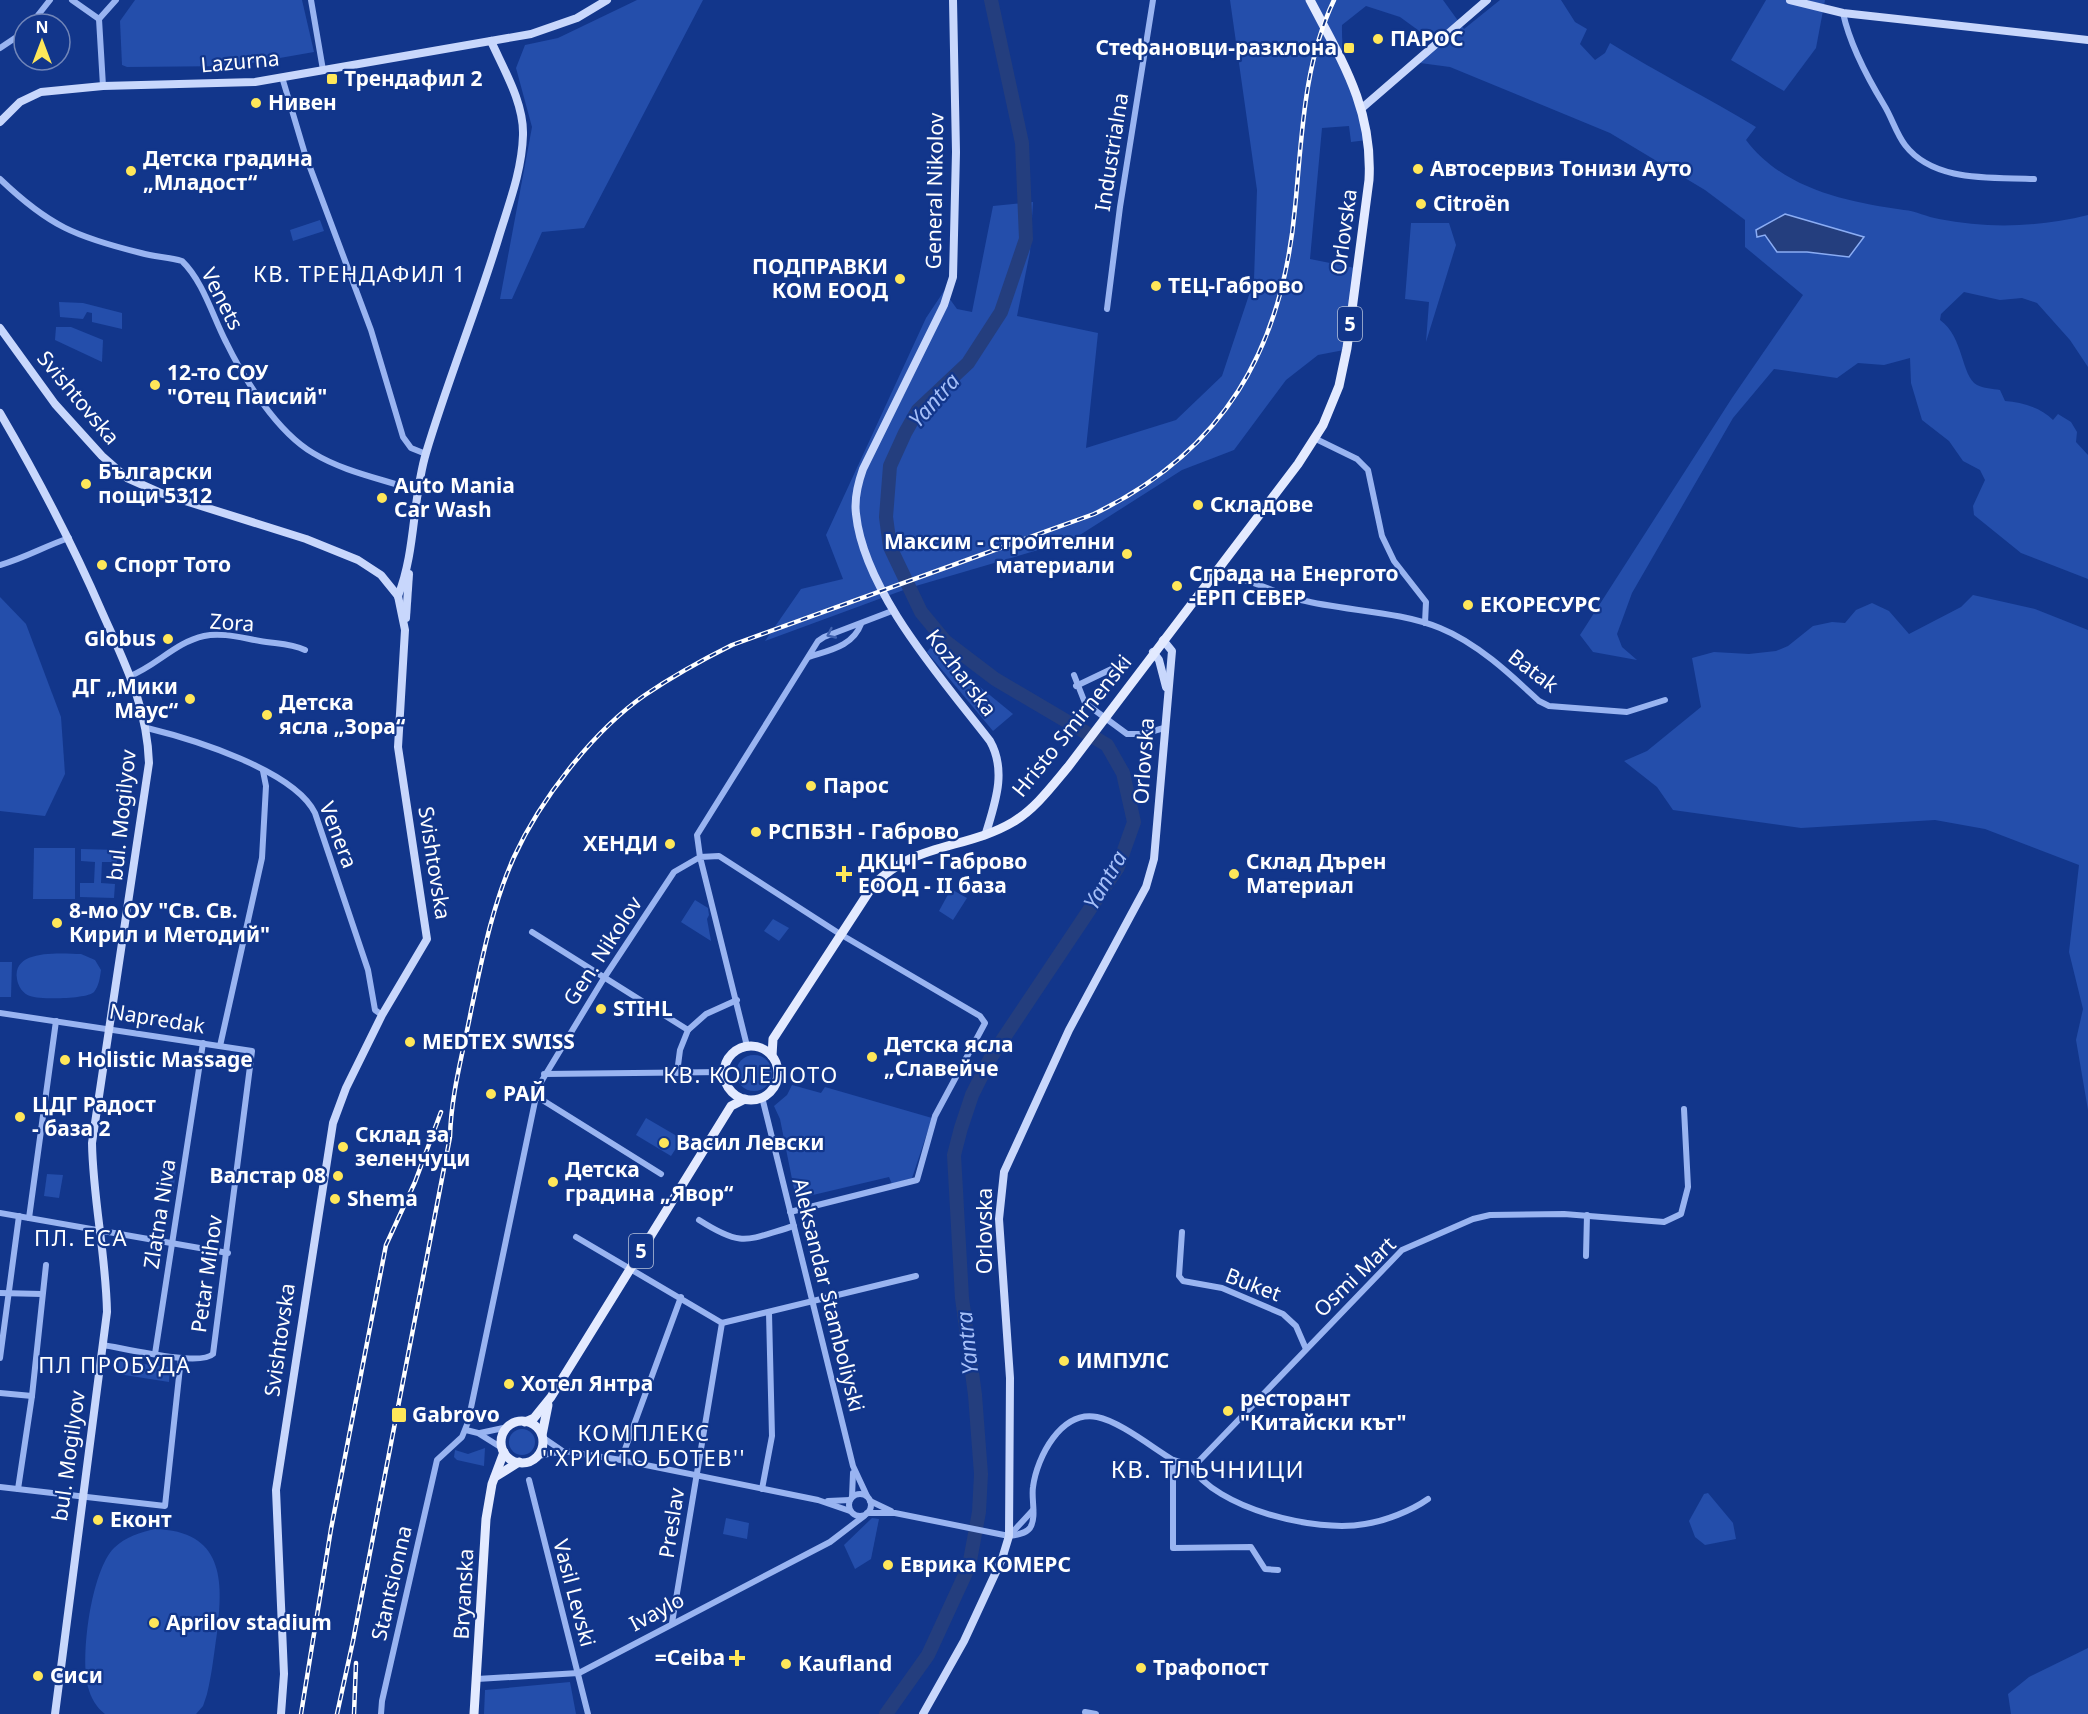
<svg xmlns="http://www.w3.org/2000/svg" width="2088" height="1714" font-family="'Noto Sans',sans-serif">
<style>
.green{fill:#244eab;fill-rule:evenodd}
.water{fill:#243e7e;stroke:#8badf4;stroke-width:1.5}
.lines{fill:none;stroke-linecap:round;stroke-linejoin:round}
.river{stroke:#243e7e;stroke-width:14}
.street{stroke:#99b4f1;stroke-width:6}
.secondary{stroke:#c8d7fc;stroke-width:8}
.primary{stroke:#e3eaff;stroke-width:9}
.rail-casing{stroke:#fff;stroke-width:4.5}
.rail{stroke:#12368b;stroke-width:2;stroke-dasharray:7;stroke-linecap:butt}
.oneway{stroke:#4162af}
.poi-dot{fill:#ffe759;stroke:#12368b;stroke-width:2}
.labels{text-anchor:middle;stroke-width:4.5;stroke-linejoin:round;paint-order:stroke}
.shield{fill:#12368b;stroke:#b8c3dc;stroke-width:1.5}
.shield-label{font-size:20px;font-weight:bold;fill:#fff}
.poi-label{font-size:21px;font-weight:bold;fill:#fff;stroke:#12368b;text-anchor:start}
.street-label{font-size:21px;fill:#fff;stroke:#12368b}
.neighbourhood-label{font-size:22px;letter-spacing:1.5px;fill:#fff;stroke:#12368b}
.water-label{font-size:22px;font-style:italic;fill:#a5bff8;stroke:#12368b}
.quarter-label{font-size:24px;letter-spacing:1.5px;fill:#fff;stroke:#12368b}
</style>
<rect width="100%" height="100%" fill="#12368b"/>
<g class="green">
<path d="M135,0H302L314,52L234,66L127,67L122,65L120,21Z"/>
<path d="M637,0H703L584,228L542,232L512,299H500L532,127L516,68L525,45L558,38Z"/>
<path d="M1230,0H1443L1464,29L1500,0H1561L1575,22L1587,29L1580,44L1595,60L1605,53L1610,43C1658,73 1708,98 1756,127L1746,140C1783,189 1847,202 1904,210C1916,211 1927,217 1939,219C1989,229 2039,227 2088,215V367L2070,340L2037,303L2022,298L2000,300L1964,292L1941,314L1940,320C1964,337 1961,376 1977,385C1983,388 1993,389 2000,390L2005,401C2022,402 2042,408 2053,420L2058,414L2071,422L2077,432L2076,442L2088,455V579L2021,553L1974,515L1973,506L1985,480L1980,470L1963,461L1949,441L1922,420L1911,383L1910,358L1884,365L1858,363L1837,378L1774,369L1733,418L1632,593L1617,634L1622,647L1637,660L1593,652L1580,635L1732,398L1803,295L1745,247V220L1705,190L1610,133L1450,67L1420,63L1433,41L1400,17L1366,6L1342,25C1341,67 1355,101 1367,140L1351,142L1349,126L1322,128L1310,259L1355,268L1344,350L1318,355L1286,380L1234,450L1182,470L1072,540L909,588L765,641L801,589L843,579L826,535L926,318L944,291L957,309L972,312L993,206L1033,202L1030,252L1017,316L1098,333L1086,448L1176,420L1222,376L1254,280L1257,190ZM1785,214L1863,237L1807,252H1777L1764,235Z"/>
<path d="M1766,0H1825L1816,48L1784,91L1731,60Z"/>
<path d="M320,220L324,231L293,241L290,230Z"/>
<path d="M1411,223H1449L1456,245L1426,342L1429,302L1405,299Z"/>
<path d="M59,302L83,303L122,313V329L92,322V313L87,312L83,319L60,317Z"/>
<path d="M56,327H71L103,340L102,362L55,340Z"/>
<path d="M1973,595L2035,609L2088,630V1110L2076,1040L2083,1009L2069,952L2079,865L1985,829L1935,820L1801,828L1673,810L1657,787L1624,761L1647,751L1701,707L1692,658L1714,652L1749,654L1776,651L1788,646L1813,626L1832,622L1845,623L1856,610L1872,603L1889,611L1909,634L1961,607Z"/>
<path d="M0,597L26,624L61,717L65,774L45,816L0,811Z"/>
<path d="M931,647L1013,714L993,731L927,652Z"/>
<path d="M34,848H75V899H33Z"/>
<path d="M81,849L118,850L117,862H102L101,883L115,884L114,898L80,897V883H94L95,862L81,861Z"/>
<path d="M951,889L967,898L953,920L939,911Z"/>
<path d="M695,900L708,908L709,915L707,919L711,941L681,922Z"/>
<path d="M773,919L789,928L779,941L764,931Z"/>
<path d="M81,954L95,960L101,970C100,977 99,986 94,992C87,999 41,1000 30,996C23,994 18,986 17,979C12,948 63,954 81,954Z"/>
<path d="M0,962H12L11,997H0Z"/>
<circle cx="754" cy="1073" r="18"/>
<path d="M792,1085L821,1093L825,1087L932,1118L912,1178L892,1184L889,1177L796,1199L780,1119L774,1106L787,1095Z"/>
<path d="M646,1118L682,1139L671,1156L636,1135Z"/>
<path d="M162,1160L177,1162L173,1193L158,1191Z"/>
<path d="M47,1174L63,1175L59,1198L44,1196Z"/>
<path d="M119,1361L170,1367L169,1382L118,1374Z"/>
<circle cx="522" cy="1442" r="13"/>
<path d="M485,1448L484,1466L457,1460L454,1457L455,1450L468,1454Z"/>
<path d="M1708,1493L1733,1523L1736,1539L1705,1545L1695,1537L1689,1521L1704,1494Z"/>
<path d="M726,1518L749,1523L747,1539L723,1534Z"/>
<path d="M872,1518L879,1519L871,1559L855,1569L844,1545Z"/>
<path d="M155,1529C223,1531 224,1579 217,1633C214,1653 212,1674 207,1694L203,1706L196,1714H105C96,1707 91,1698 88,1687C80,1657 91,1571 114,1548C125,1537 141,1532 155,1529Z"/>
<path d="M2088,1648V1714H2011L2008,1694L2029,1677Z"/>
<path d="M570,1682L576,1714H484L485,1690Z"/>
</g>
<path class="water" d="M1785,214L1864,237L1849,257L1807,252H1777L1765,235L1757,237L1756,230Z"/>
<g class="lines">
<path class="river" d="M886,1714L928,1655L969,1566L979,1512L981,1474L975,1395L962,1298L954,1155L961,1128L972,1095L991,1057L1118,867L1134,822L1123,773L1107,745L995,679L945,641L921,612L890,547L886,517L890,466L905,433L918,410L968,363L1001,312L1026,239L1022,143L991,0"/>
<g class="street">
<path d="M72,0L99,19"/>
<path d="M311,0L323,70"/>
<path d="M1843,13C1850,45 1867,77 1884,105C1892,118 1896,133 1905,145C1934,183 1993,177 2034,179"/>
<path d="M99,19L103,86"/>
<path d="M99,19L116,0"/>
<path d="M31,24L50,0"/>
<path d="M0,48L24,32"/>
<path d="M282,77L305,154L371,330L403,437L411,448L426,454"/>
<path d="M0,179C49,226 76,237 141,253C155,257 169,257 182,261C203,281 213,317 226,342C244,379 277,432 313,453C344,472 383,479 417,491"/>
<path d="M1107,309L1120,207L1153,0"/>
<path d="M1316,439L1357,459L1368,470L1382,536L1394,561L1426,602L1425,623"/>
<path d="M0,565C25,558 45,546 69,538"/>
<path d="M1214,573C1244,576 1272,592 1301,600C1345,611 1399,611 1440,628C1477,643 1510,674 1539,701L1549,706L1627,712L1665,700"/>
<path d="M809,657C830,650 853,646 861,624"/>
<path d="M1074,675L1085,703L1127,734H1143L1164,728"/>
<path d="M130,676C156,666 176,642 204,636C222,632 242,638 260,641C276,644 290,643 305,650"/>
<path d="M1076,686L1122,664"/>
<path d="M147,728C192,739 294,770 315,813L368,970L375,1010L382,1015"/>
<path d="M532,932L688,1030L706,1014L737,1000"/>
<path d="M0,1013L252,1051L213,1354C200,1367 123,1348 103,1345"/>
<path d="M220,1046L262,858L266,786L263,771"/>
<path d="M747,1046L700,857L719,856L840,934L980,1016L985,1023L935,1116L917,1180L790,1212"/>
<path d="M677,1073L680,1050L688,1030"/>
<path d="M544,1074L724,1072"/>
<path d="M536,1096L661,1174"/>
<path d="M762,1097L853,1466L867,1496"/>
<path d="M0,1213L228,1253"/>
<path d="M29,1218L56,1021"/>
<path d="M699,1220C743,1248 746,1240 794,1226"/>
<path d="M1182,1232L1179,1276L1183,1281L1222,1288L1283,1314L1296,1326L1306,1349"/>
<path d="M576,1237L722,1323L916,1276"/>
<path d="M1586,1256L1587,1215"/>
<path d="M0,1293L42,1294"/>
<path d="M155,1354L203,1043"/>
<path d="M0,1358L19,1216"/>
<path d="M0,1393L32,1396"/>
<path d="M466,1430L478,1433L502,1448"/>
<path d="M480,1433L508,1427"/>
<path d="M542,1437L561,1450"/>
<path d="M538,1456L564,1451L621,1460L818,1500L850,1511"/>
<path d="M621,1460L681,1297"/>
<path d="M1173,1460V1548L1251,1547L1265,1569L1278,1570"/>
<path d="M1190,1465C1216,1509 1316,1533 1365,1524C1385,1521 1411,1511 1428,1499"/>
<path d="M529,1480L588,1714"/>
<path d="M0,1487L165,1506L181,1358"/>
<path d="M18,1489L32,1396L46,1265"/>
<path d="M762,1489L772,1436L769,1313"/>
<circle cx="860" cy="1505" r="11"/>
<path d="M852,1497L853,1473"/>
<path d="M828,1501L850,1500"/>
<path d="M870,1501L891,1511"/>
<path d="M867,1513H895L1009,1536C1016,1535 1025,1534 1030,1528C1037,1517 1031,1499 1033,1487C1037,1457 1061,1410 1097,1417C1119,1421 1153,1448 1173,1460L1190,1465L1199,1461L1402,1250L1473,1219L1490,1215L1564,1214L1664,1222L1681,1214L1688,1187L1684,1109"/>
<path d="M1009,1536L1033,1510"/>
<path d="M672,1623L722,1323"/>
<path d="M477,1679L579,1673L830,1542L864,1516"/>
<path d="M1085,1712L1096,1714"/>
<path d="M381,1714L382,1701L437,1460L462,1437L468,1422L538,1087L604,978L674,872L700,857L697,835L818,641L824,637L892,611"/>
</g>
<g class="secondary">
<path d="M953,0L956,152L953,277L944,305L863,469C858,483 854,498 856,514C864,592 943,680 990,741C1007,771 995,803 986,833"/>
<path d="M1790,0L1843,13L2088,40"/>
<path d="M1362,108L1487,0"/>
<path d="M0,122L20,102L41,92L103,86L255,82L531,34L577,18L607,0"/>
<path d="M0,328L55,404L102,456L127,478L163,494L306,539L358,560L381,575L398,596L405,630L398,747L427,939L382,1015L346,1088L333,1123L276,1490L284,1674L281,1714"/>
<path d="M0,413C38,478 72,543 102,612C125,664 147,706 149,763L92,1143C93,1200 106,1255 107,1312L55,1714"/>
<path d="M398,596C416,551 412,500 426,453C448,379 478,307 500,233C510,201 522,169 523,135C524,103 504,70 491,41"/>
<path d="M406,618L409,574"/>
<path d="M1153,652L1159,660L1166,687"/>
<path d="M923,1714L964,1641L1002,1559L1009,1536L1010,1378L999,1219L1004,1172L1069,1030L1146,887L1154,859L1172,651L1163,640"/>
</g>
<g class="primary">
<circle cx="751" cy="1073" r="27"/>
<path d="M772,1056L773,1039L872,887C912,842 966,850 1013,822C1035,809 1052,786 1068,767L1298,464L1323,425L1339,386L1347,348L1369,180C1373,109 1342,61 1310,0"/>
<circle cx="522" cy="1442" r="21"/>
<path d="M525,1422L534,1418L551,1397L731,1106L745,1099"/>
<path d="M542,1435L548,1405"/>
<path d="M495,1477L519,1462"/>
<path d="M474,1714L486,1519L492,1484L504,1452"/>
</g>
<defs>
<g id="rail">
<path d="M301,1714L331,1529L386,1245L415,1182L441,1112"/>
<path d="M337,1714L353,1641L450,1137C451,1094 463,1053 471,1011C482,959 492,906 514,857C540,800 593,731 645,695C673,676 702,660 732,645L1094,514C1224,451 1282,350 1295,208C1302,138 1303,65 1334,0"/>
<path d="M354,1714L356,1663"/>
</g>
</defs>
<use href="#rail" class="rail-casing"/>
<use href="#rail" class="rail"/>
</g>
<defs><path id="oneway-chevron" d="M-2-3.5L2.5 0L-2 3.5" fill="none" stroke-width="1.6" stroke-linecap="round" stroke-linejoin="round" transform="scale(1.5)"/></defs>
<use class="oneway" href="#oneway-chevron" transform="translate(831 634) rotate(155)"/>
<g class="poi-dot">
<circle cx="1378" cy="39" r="6"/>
<rect x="1343" y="42" width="12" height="12" rx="3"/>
<rect x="326" y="73" width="12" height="12" rx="3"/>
<circle cx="256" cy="103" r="6"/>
<circle cx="1418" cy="169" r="6"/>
<circle cx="131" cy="171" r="6"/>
<circle cx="1421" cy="204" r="6"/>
<circle cx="900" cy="279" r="6"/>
<circle cx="1156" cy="286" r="6"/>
<circle cx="155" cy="385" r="6"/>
<circle cx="86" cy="484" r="6"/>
<circle cx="382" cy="498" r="6"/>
<circle cx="1198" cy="505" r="6"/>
<circle cx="1127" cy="554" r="6"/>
<circle cx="102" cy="565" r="6"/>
<circle cx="1177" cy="586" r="6"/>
<circle cx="1468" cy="605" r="6"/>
<circle cx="168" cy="639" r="6"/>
<circle cx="190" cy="699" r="6"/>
<circle cx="267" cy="715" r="6"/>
<circle cx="811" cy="786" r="6"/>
<circle cx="756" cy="832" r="6"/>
<circle cx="670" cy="844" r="6"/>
<path d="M841 865h6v6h6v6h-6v6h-6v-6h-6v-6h6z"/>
<circle cx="1234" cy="874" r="6"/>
<circle cx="57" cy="923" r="6"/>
<circle cx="601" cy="1009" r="6"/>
<circle cx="410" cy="1042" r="6"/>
<circle cx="872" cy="1057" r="6"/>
<circle cx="65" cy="1060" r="6"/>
<circle cx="491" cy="1094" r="6"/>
<circle cx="20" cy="1117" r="6"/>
<circle cx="664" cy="1143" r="6"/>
<circle cx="343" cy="1147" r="6"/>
<circle cx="338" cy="1176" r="6"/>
<circle cx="553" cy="1182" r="6"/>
<circle cx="335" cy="1199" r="6"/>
<circle cx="1064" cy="1361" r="6"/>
<circle cx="509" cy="1384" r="6"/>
<circle cx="1228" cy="1411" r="6"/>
<rect x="391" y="1407" width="16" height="16" rx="3"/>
<circle cx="98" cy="1520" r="6"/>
<circle cx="888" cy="1565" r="6"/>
<circle cx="154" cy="1623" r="6"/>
<path d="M734 1649h6v6h6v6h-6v6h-6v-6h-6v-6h6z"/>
<circle cx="786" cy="1664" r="6"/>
<circle cx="1141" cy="1668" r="6"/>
<circle cx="38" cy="1676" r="6"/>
</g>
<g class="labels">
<g class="shield">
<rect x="1338" y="307" width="24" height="34" rx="4.5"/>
<rect x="629" y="1234" width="24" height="34" rx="4.5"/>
</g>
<g class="shield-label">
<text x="1350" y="331">5</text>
<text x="641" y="1258">5</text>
</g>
<g class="poi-label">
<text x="1390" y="46">ПАРОС</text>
<text x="1337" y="55" text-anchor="end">Стефановци-разклона</text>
<text x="344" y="86">Трендафил 2</text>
<text x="268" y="110">Нивен</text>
<text x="143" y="166">Детска градина<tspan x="143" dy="24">„Младост“</tspan></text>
<text x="1430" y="176">Автосервиз Тонизи Ауто</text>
<text x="1433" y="211">Citroën</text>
<text x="888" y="274" text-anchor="end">ПОДПРАВКИ<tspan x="888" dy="24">КОМ ЕООД</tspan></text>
<text x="1168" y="293">ТЕЦ-Габрово</text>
<text x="167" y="380">12-то СОУ<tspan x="167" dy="24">"Отец Паисий"</tspan></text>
<text x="98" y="479">Български<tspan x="98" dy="24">пощи 5312</tspan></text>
<text x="394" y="493">Auto Mania<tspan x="394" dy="24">Car Wash</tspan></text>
<text x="1210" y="512">Складове</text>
<text x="1115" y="549" text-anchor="end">Максим - строителни<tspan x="1115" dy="24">материали</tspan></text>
<text x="114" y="572">Спорт Тото</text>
<text x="1189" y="581">Сграда на Енергото<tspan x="1189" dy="24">-ЕРП СЕВЕР</tspan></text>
<text x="1480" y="612">ЕКОРЕСУРС</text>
<text x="156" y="646" text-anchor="end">Globus</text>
<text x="178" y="694" text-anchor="end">ДГ „Мики<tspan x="178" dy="24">Маус“</tspan></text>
<text x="279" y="710">Детска<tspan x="279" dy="24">ясла „Зора“</tspan></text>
<text x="823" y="793">Парос</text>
<text x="768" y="839">РСПБЗН - Габрово</text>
<text x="658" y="851" text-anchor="end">ХЕНДИ</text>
<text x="858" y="869">ДКЦ І – Габрово<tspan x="858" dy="24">ЕООД - II база</tspan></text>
<text x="1246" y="869">Склад Дърен<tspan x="1246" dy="24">Материал</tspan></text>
<text x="69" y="918">8-мо ОУ "Св. Св.<tspan x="69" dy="24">Кирил и Методий"</tspan></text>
<text x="613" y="1016">STIHL</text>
<text x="422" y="1049">MEDTEX SWISS</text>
<text x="884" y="1052">Детска ясла<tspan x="884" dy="24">„Славейче</tspan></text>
<text x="77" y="1067">Holistic Massage</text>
<text x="503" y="1101">РАЙ</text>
<text x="32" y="1112">ЦДГ Радост<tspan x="32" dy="24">- база 2</tspan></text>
<text x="355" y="1142">Склад за<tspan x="355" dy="24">зеленчуци</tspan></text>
<text x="676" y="1150">Васил Левски</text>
<text x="565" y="1177">Детска<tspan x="565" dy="24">градина „Явор“</tspan></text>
<text x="326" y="1183" text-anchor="end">Валстар 08</text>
<text x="347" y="1206">Shema</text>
<text x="1076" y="1368">ИМПУЛС</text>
<text x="521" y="1391">Хотел Янтра</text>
<text x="1240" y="1406">ресторант<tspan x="1240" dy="24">"Китайски кът"</tspan></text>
<text x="412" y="1422">Gabrovo</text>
<text x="110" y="1527">Еконт</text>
<text x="900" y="1572">Еврика КОМЕРС</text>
<text x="166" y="1630">Aprilov stadium</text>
<text x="725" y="1665" text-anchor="end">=Ceiba</text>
<text x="798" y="1671">Kaufland</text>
<text x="1153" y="1675">Трафопост</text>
<text x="50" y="1683">Сиси</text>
</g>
<g class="street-label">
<text transform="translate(240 62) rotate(-5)" y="7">Lazurna</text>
<text transform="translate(1112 152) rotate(-81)" y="7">Industrialna</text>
<text transform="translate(935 191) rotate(-89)" y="7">General Nikolov</text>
<text transform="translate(1344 232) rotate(-82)" y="7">Orlovska</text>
<text transform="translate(222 299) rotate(63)" y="7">Venets</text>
<text transform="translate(78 398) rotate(50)" y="7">Svishtovska</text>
<text transform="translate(232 623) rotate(4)" y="7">Zora</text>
<text transform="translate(1533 671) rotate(37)" y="7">Batak</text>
<text transform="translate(961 673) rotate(53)" y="7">Kozharska</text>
<text transform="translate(1072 726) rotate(-51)" y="7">Hristo Smirnenski</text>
<text transform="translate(1144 761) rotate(-86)" y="7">Orlovska</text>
<text transform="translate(122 815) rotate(-84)" y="7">bul. Mogilyov</text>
<text transform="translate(338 835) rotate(69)" y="7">Venera</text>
<text transform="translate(434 863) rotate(81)" y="7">Svishtovska</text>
<text transform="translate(603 951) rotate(-57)" y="7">Gen. Nikolov</text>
<text transform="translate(157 1019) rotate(9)" y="7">Napredak</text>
<text transform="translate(160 1214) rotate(-81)" y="7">Zlatna Niva</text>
<text transform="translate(985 1231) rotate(-90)" y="7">Orlovska</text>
<text transform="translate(207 1274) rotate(-82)" y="7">Petar Mihov</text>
<text transform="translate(1355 1277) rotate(-44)" y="7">Osmi Mart</text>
<text transform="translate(1253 1285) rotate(21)" y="7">Buket</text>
<text transform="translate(828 1295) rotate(76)" y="7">Aleksandar Stamboliyski</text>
<text transform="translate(280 1340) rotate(-82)" y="7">Svishtovska</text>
<text transform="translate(69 1456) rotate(-82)" y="7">bul. Mogilyov</text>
<text transform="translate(672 1523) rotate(-81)" y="7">Preslav</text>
<text transform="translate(392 1583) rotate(-77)" y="7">Stantsionna</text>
<text transform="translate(574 1593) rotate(75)" y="7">Vasil Levski</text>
<text transform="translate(464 1594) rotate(-87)" y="7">Bryanska</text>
<text transform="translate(657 1612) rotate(-28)" y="7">Ivaylo</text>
</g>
<g class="neighbourhood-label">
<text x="360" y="282">КВ. ТРЕНДАФИЛ 1</text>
<text x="751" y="1083">КВ. КОЛЕЛОТО</text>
<text x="81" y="1246">ПЛ. ЕСА</text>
<text x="115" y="1373">ПЛ ПРОБУДА</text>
<text x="644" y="1441">КОМПЛЕКС<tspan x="644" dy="25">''ХРИСТО БОТЕВ''</tspan></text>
</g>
<g class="water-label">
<text transform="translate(934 400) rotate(-48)" y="8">Yantra</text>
<text transform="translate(1105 880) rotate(-60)" y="8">Yantra</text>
<text transform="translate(967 1343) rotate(-96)" y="8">Yantra</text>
</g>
<g class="quarter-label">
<text x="1208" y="1478">КВ. ТЛЪЧНИЦИ</text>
</g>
</g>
<g transform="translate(42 42)"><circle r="28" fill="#12368b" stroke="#7186b9" stroke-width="1.5"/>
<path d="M0-4.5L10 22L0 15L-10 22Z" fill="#ffe759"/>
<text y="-9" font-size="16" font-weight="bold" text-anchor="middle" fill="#ffffff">N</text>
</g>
</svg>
